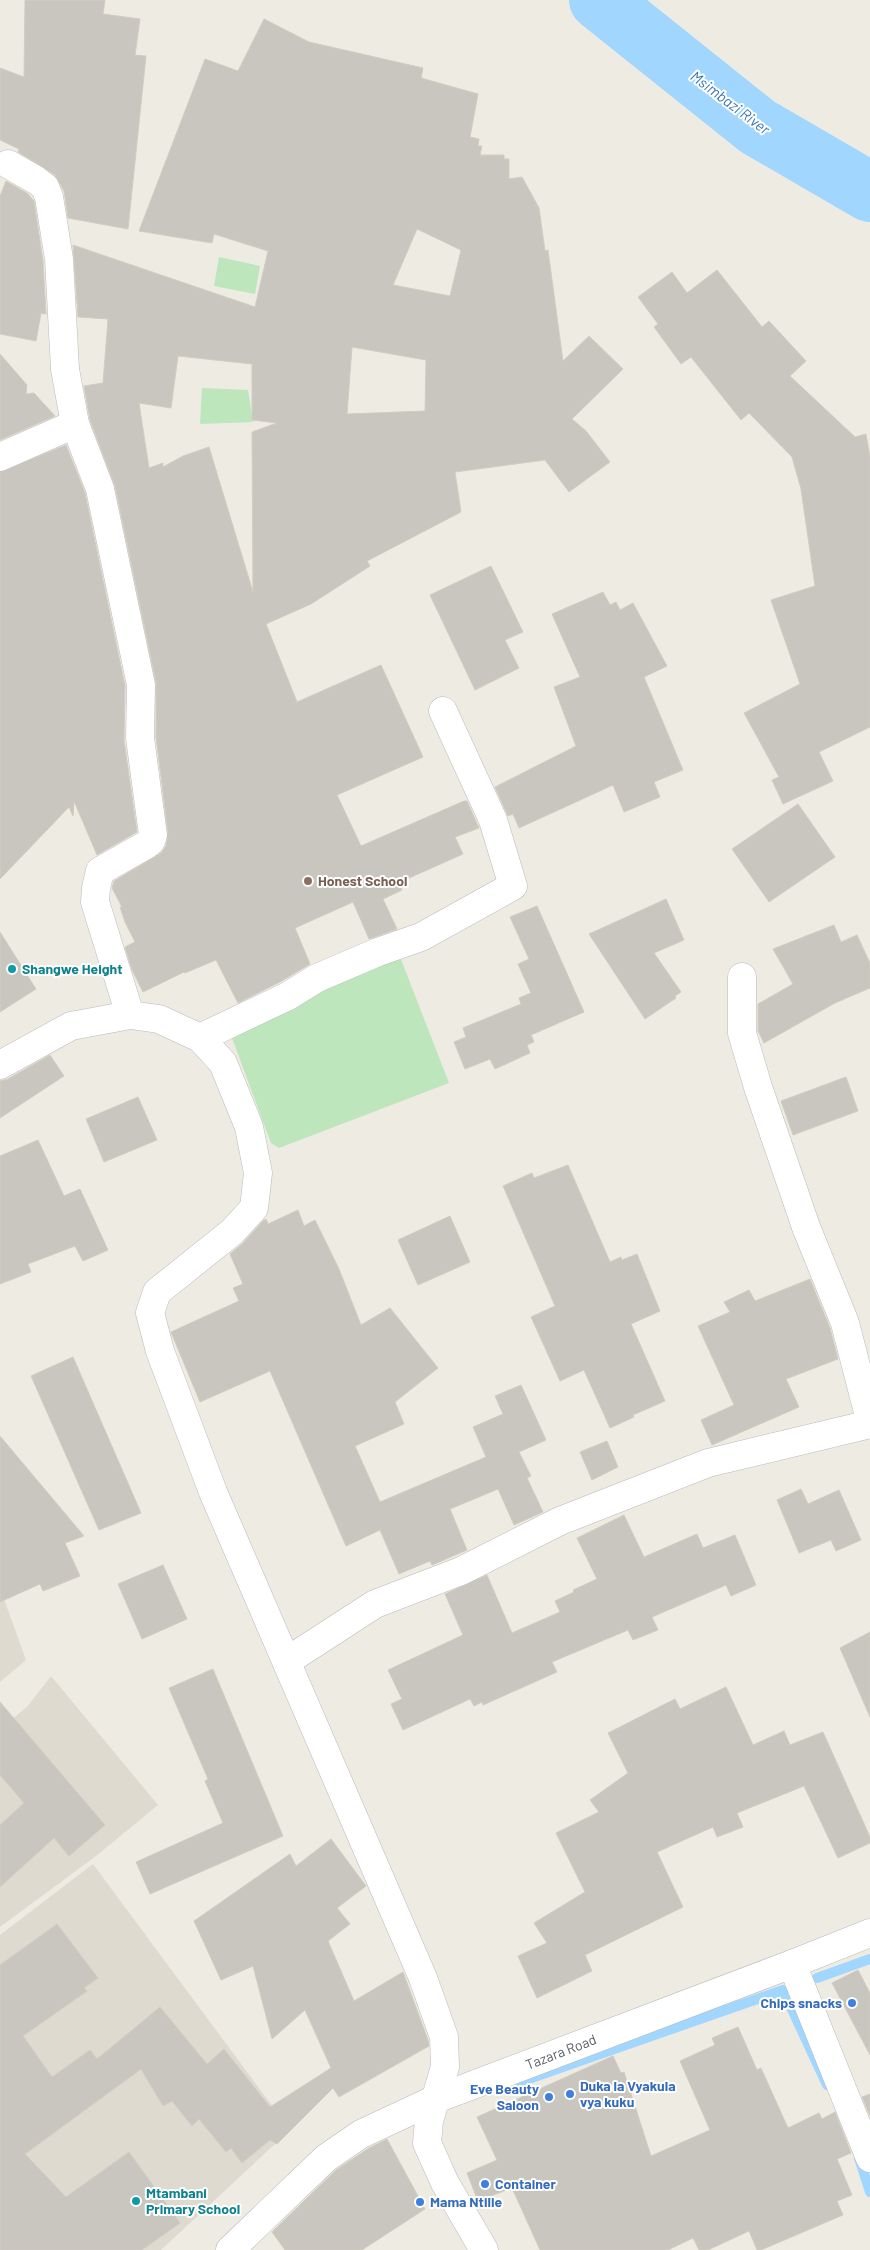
<svg xmlns="http://www.w3.org/2000/svg" width="870" height="2250" font-family="Barlow,sans-serif">
<style>
.education{fill:#dedad0}
.green{fill:#bde6bd}
.lines{fill:none;stroke-linecap:round;stroke-linejoin:round}
.stream{stroke:#a1d6ff;stroke-width:10}
.river{stroke:#a1d6ff;stroke-width:60}
.building{fill:#c9c6bf;stroke:#d3cdc0;fill-rule:evenodd}
.minor-casing{stroke:#b7babf;stroke-width:29}
.minor{stroke:#fff;stroke-width:28}
.education-dot{fill:#8d6e63;stroke:#fff;stroke-width:2}
.culture-dot{fill:#0f9aa8;stroke:#fff;stroke-width:2}
.shop-dot{fill:#3f7fe0;stroke:#fff;stroke-width:2}
.labels{text-anchor:middle;stroke-width:4;stroke-linejoin:round;paint-order:stroke}
.education-label{font-size:14px;font-weight:bold;fill:#785e54;stroke:#fff;text-anchor:start}
.culture-label{font-size:14px;font-weight:bold;fill:#0d838f;stroke:#fff;text-anchor:start}
.shop-label{font-size:14px;font-weight:bold;fill:#366cbe;stroke:#fff;text-anchor:start}
.street-label{font-size:14px;fill:#5a5e63;stroke:#fff}
.water-label{font-size:15px;font-style:italic;fill:#3a76b4;stroke:#fff}
</style>
<rect width="100%" height="100%" fill="#eeebe2"/>
<g class="education">
<path d="M0,1588L26,1660L0,1682Z"/>
<path d="M51,1676L158,1805L96,1856L0,1927V1729L27,1707Z"/>
<path d="M93,1864L290,2130L161,2250H0V1935Z"/>
</g>
<g class="green">
<path d="M219,257L260,266L255,294L214,286Z"/>
<path d="M202,388L248,390L253,422L200,424Z"/>
<path d="M397,949L449,1083L279,1148L271,1143L229,1030Z"/>
</g>
<g class="lines">
<g class="stream">
<path d="M817,1978L870,1959"/>
<path d="M520,2082L783,1990L827,2085"/>
<path d="M859,2158L870,2192"/>
</g>
<path class="river" d="M599,0L758,127L870,192"/>
</g>
<g class="building">
<path d="M25,0H105L103,14L140,19L135,55L146,56L128,229L68,218L64,191L55,175L18,152L19,149L0,140V68L24,77Z"/>
<path d="M264,19L309,42L423,68L421,78L478,94L470,137L479,139L478,146H482L480,155H504V159H509V179L522,177L539,208L545,251L548,250L563,361L589,336L623,369L572,419L586,431L610,462L569,492L545,460L455,472L461,512L367,561L370,566L311,604L266,624L297,702L381,665L423,757L337,795L361,846L464,801H467L479,828L455,837L463,854L398,883L402,890L383,899L397,929L369,939L353,902L295,928L310,964L280,982L238,1003L216,960L185,973L184,972L143,992L132,970L125,947L135,942L125,922L120,907H122L112,888L114,881L161,853L166,846L168,833L156,737V682L115,486L90,420L84,386L103,383L108,319L78,317L73,245L255,307L268,251L214,234L212,243L139,231L205,59L238,71ZM417,229L461,250L450,296L393,285ZM352,347L426,360L425,411L347,414ZM178,356L252,364V420L277,423L252,432L253,592L209,447L183,456L163,467V463L149,468L139,403L171,408Z"/>
<path d="M6,181L27,193L34,201L43,261L46,314L41,313L36,341L0,334V196Z"/>
<path d="M717,270L762,327L769,321L806,361L790,376L855,437L866,434L870,457V727L819,752L833,781L783,804L772,780L779,777L744,713L800,684L771,600L815,586L801,489L792,457L749,413L741,420L691,357L681,364L654,327L658,324L638,297L672,272L687,293Z"/>
<path d="M0,354L27,385L26,394L34,393L55,416L0,440Z"/>
<path d="M66,445L85,493L125,686L124,740L137,832L97,855L74,801L73,816L69,807L0,879V472Z"/>
<path d="M491,566L523,632L505,640L519,668L475,690L430,595Z"/>
<path d="M603,592L610,605L616,602L620,610L633,603L667,666L644,677L683,770L654,782L660,797L624,812L613,785L519,828L513,814L508,816L495,787L576,746L554,687L580,677L552,614Z"/>
<path d="M798,804L835,857L769,902L732,849Z"/>
<path d="M666,899L684,940L654,953L681,992L675,996L676,998L645,1019L589,934Z"/>
<path d="M537,906L584,1012L531,1035L534,1042L527,1045L530,1053L495,1069L490,1059L465,1069L454,1042L466,1037L463,1028L521,1004L519,998L531,993L518,964L529,959L510,917Z"/>
<path d="M834,925L841,942L857,935L870,963V988L835,1003L764,1043L758,1031V1004L793,984L773,949Z"/>
<path d="M0,932L36,989L0,1012Z"/>
<path d="M50,1055L64,1076L0,1118V1081L8,1079Z"/>
<path d="M846,1077L858,1111L793,1135L781,1101Z"/>
<path d="M138,1097L157,1140L104,1162L86,1119Z"/>
<path d="M38,1140L64,1196L80,1189L108,1250L83,1261L75,1246L28,1264L31,1272L0,1284V1156Z"/>
<path d="M568,1165L610,1262L621,1257L622,1260L637,1254L660,1311L631,1324L665,1401L633,1415L634,1417L610,1428L584,1370L560,1381L531,1317L555,1306L503,1186L532,1173L534,1178Z"/>
<path d="M298,1210L304,1226L315,1220L339,1269L361,1325L390,1308L438,1368L395,1402L404,1424L355,1446L380,1502L486,1457L473,1427L503,1414L495,1396L521,1385L546,1440L519,1452L531,1476L527,1478L543,1512L514,1525L498,1489L450,1509L467,1550L432,1565L430,1561L399,1574L380,1530L346,1546L270,1371L200,1402L171,1332L239,1301L233,1288L243,1284L230,1254L243,1243L263,1221L266,1219L268,1224Z"/>
<path d="M450,1216L470,1262L418,1285L398,1240Z"/>
<path d="M810,1279L830,1328L838,1359L786,1379L799,1407L712,1445L701,1420L734,1405L698,1326L730,1312L724,1302L749,1290L755,1301Z"/>
<path d="M73,1357L141,1513L99,1530L31,1376Z"/>
<path d="M0,1436L84,1536L65,1543L80,1576L43,1591L40,1584L0,1602Z"/>
<path d="M607,1441L618,1467L592,1480L580,1452Z"/>
<path d="M801,1489L808,1504L839,1490L861,1540L836,1551L831,1540L799,1553L777,1500Z"/>
<path d="M624,1515L644,1557L697,1534L703,1548L735,1535L756,1585L731,1596L726,1585L652,1617L658,1630L633,1640L628,1630L552,1662L557,1672L483,1705L482,1702L474,1706L470,1699L403,1730L391,1704L402,1699L388,1670L463,1635L445,1594L487,1575L512,1633L560,1612L555,1601L574,1592L573,1590L597,1579L577,1538Z"/>
<path d="M163,1565L187,1619L142,1639L118,1584Z"/>
<path d="M870,1632V1717L840,1648Z"/>
<path d="M213,1669L283,1836L150,1894L136,1862L223,1823L205,1781L208,1779L169,1688Z"/>
<path d="M726,1687L753,1745L784,1731L790,1745L823,1732L870,1837V1843L838,1858L804,1786L737,1813L743,1827L717,1837L713,1827L657,1852L683,1907L585,1955L592,1971L537,1998L518,1956L547,1943L534,1923L585,1892L556,1833L599,1812L590,1800L628,1773L608,1733L675,1699L680,1709Z"/>
<path d="M0,1702L105,1825L69,1856L54,1838L0,1887V1825L24,1803L0,1775Z"/>
<path d="M331,1839L366,1886L337,1908L350,1924L328,1941L354,2001L403,1972L428,2040L429,2046L339,2097L333,2088L277,2144L270,2140L242,2163L231,2148L226,2152L199,2119L192,2126L172,2101L163,2106L141,2069L25,2154L66,2197L129,2152L180,2223L142,2250H0V1965L57,1924L98,1978L84,1988L87,1991L23,2036L52,2077L90,2050L97,2059L160,2007L207,2064L224,2049L270,2107L331,2068L305,2010L272,2039L253,1966L221,1980L194,1921L290,1854L296,1866Z"/>
<path d="M858,1970L870,1993V2055L832,1983Z"/>
<path d="M738,2027L757,2070L761,2068L788,2128L819,2113L822,2119L835,2112L851,2153L837,2159L852,2195L837,2201L843,2215L761,2250H757L749,2231L708,2250H699L693,2238L668,2250H540L512,2188L478,2201L467,2173L497,2160L477,2117L613,2056L621,2073L624,2072L651,2156L710,2130L680,2061L715,2045L712,2038Z"/>
<path d="M870,2094V2116L862,2097Z"/>
<path d="M387,2139L425,2209L362,2250H285L272,2232L336,2170L369,2148Z"/>
</g>
<g class="lines">
<defs>
<g id="minor">
<path d="M8,164L36,180L45,187L49,197L59,259L65,369L75,424L100,489L141,685L140,738L153,835L151,841L146,845L100,871L96,888L95,902L130,1015"/>
<path d="M0,457L75,424"/>
<path d="M742,977V1033L758,1087L806,1227L845,1323L870,1420"/>
<path d="M200,1038L288,996L317,978L378,952L421,937L513,886L493,820L443,711"/>
<path d="M0,1065L71,1026L130,1015L159,1019L200,1038L223,1063L249,1127L258,1173L254,1208L232,1232L157,1292L150,1313L160,1351L213,1492L423,1978L444,2037L445,2067L429,2121L427,2143L445,2183L484,2250"/>
<path d="M287,1661L375,1604L461,1571L560,1521L708,1463L870,1424"/>
<path d="M792,1964L870,2158"/>
<path d="M230,2250L326,2158L361,2134L436,2099L792,1964L870,1933"/>
</g>
</defs>
<use href="#minor" class="minor-casing"/>
<use href="#minor" class="minor"/>
</g>
<circle class="education-dot" cx="308" cy="881" r="5"/>
<g class="culture-dot">
<circle cx="12" cy="969" r="5"/>
<circle cx="136" cy="2201" r="5"/>
</g>
<g class="shop-dot">
<circle cx="852" cy="2003" r="5"/>
<circle cx="570" cy="2094" r="5"/>
<circle cx="549" cy="2097" r="5"/>
<circle cx="485" cy="2184" r="5"/>
<circle cx="420" cy="2202" r="5"/>
</g>
<g class="labels">
<g class="education-label">
<text x="318" y="886">Honest School</text>
</g>
<g class="culture-label">
<text x="22" y="974">Shangwe Height</text>
<text x="146" y="2198">Mtambani<tspan x="146" dy="16">Primary School</tspan></text>
</g>
<g class="shop-label">
<text x="842" y="2008" text-anchor="end">Chips snacks</text>
<text x="580" y="2091">Duka la Vyakula<tspan x="580" dy="16">vya kuku</tspan></text>
<text x="539" y="2094" text-anchor="end">Eve Beauty<tspan x="539" dy="16">Saloon</tspan></text>
<text x="495" y="2189">Container</text>
<text x="430" y="2207">Mama Ntilie</text>
</g>
<g class="street-label">
<text transform="translate(561 2052) rotate(-21)" y="5">Tazara Road</text>
</g>
<g class="water-label">
<text transform="translate(730 103) rotate(37)" y="5">Msimbazi River</text>
</g>
</g>
</svg>
